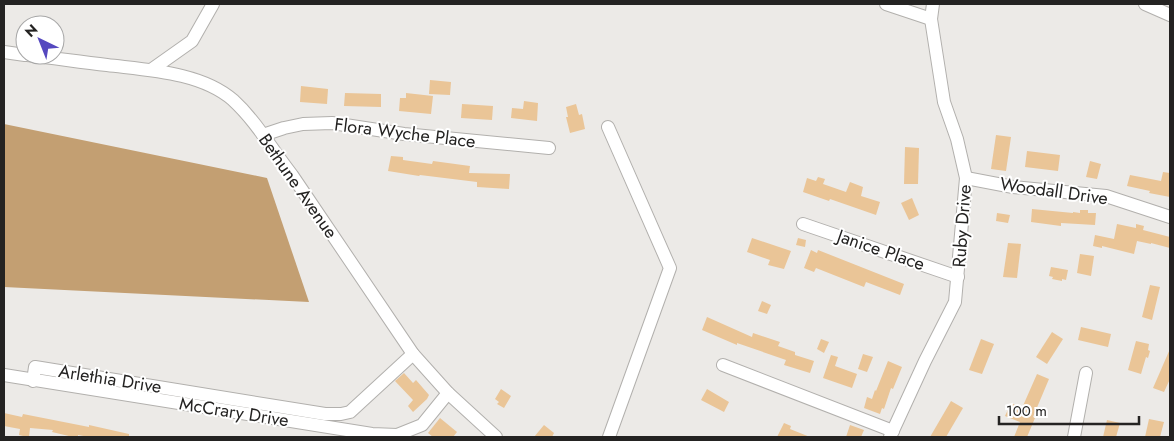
<svg xmlns="http://www.w3.org/2000/svg" width="1174" height="441" font-family="Jost,sans-serif">
<style>
.forest{fill:#c39f72}
.building{fill:#eac597}
.lines{fill:none;stroke-linecap:round;stroke-linejoin:round}
.minor-casing{stroke:#b2b0ad;stroke-width:14}
.minor{stroke:#fff;stroke-width:12}
.labels{text-anchor:middle;stroke-width:4;stroke-linejoin:round;paint-order:stroke}
.street-label{font-size:18px;fill:#242322;stroke:#fff}
</style>
<rect width="100%" height="100%" fill="#eceae7"/>
<path class="forest" d="M4,124L267,178L309,302L4,287Z"/>
<g class="building">
<path d="M430,80L451,82L450,95L429,94Z"/>
<path d="M301,86L328,89L327,104L300,102Z"/>
<path d="M345,93L381,94V107L344,106Z"/>
<path d="M406,93L433,96L431,114L399,111L400,98H406Z"/>
<path d="M524,101L538,103L537,121L511,118L512,108L523,109Z"/>
<path d="M462,104L493,106L492,120L461,118Z"/>
<path d="M576,104L579,115L582,114L585,129L570,133L566,117H568L566,107Z"/>
<path d="M996,135L1011,137L1006,171L991,169Z"/>
<path d="M905,147L919,148L918,184H904Z"/>
<path d="M1027,151L1060,155L1058,171L1025,167Z"/>
<path d="M391,156L403,157V160L432,164L433,161L470,166L469,173L510,174L509,189L477,187V182L420,175L419,176L388,171Z"/>
<path d="M1090,161L1101,164L1097,179L1086,177Z"/>
<path d="M1163,172L1170,173V197L1149,193L1150,191L1127,186L1130,175L1161,181Z"/>
<path d="M818,177L825,179L823,184L846,192L850,182L863,187L861,196L880,202L876,215L830,199L829,201L803,192L807,178L816,181Z"/>
<path d="M912,198L919,215L909,220L901,203Z"/>
<path d="M1032,209L1073,213V212L1080,213V210H1088V213H1096L1095,225L1061,223V226L1031,222Z"/>
<path d="M997,213L1010,215L1008,223L996,221Z"/>
<path d="M1117,224L1136,228V224L1144,226L1143,230L1170,237V248L1151,243V244L1137,241L1134,254L1102,246V248L1093,246L1095,235L1114,239Z"/>
<path d="M752,238L791,251L784,269L768,265L770,260L747,252Z"/>
<path d="M798,238L806,240L805,247L796,245Z"/>
<path d="M1008,243L1021,244L1017,278L1003,277Z"/>
<path d="M811,250L817,253L818,250L904,284L900,295L866,282L864,287L816,268L814,272L804,268Z"/>
<path d="M1080,254L1094,256L1091,276L1077,273Z"/>
<path d="M1051,267L1068,270L1066,280L1062,279V281L1052,279L1053,277L1049,276Z"/>
<path d="M1150,285L1160,287L1152,320L1142,317Z"/>
<path d="M762,301L771,305L767,314L758,311Z"/>
<path d="M707,317L752,337L753,333L780,342L778,346L795,352V355L814,361L810,373L784,365L786,360L737,343V345L702,330Z"/>
<path d="M1081,327L1111,334L1108,347L1078,340Z"/>
<path d="M1052,332L1063,339L1047,364L1036,357Z"/>
<path d="M821,339L829,342L824,353L817,349Z"/>
<path d="M981,339L994,344L982,374L969,370Z"/>
<path d="M1136,341L1149,344L1148,350L1150,351L1148,358L1146,357L1141,374L1128,370Z"/>
<path d="M1170,349V379L1164,392L1153,388Z"/>
<path d="M863,354L873,357L867,372L858,369Z"/>
<path d="M831,355L838,357L835,366L857,374L852,388L823,378Z"/>
<path d="M888,361L902,367L893,389L891,388L884,409L882,408L880,414L864,408L867,397L872,399L875,390L876,391Z"/>
<path d="M404,373L413,383L416,380L429,395L427,399L413,412L408,406L413,400L395,381Z"/>
<path d="M1037,374L1049,379L1033,417L1035,418L1027,437H1014L1020,422L1005,416L1011,403L1022,408Z"/>
<path d="M501,389L511,396L504,408L497,404L499,402L495,399Z"/>
<path d="M707,389L729,402L724,412L701,400Z"/>
<path d="M951,401L963,408L946,437H930Z"/>
<path d="M4,413L22,417L23,414L89,427V425L129,434V437H89L78,435V437H73L52,432L53,430L30,428L29,437H27L19,435L20,429L4,426Z"/>
<path d="M440,418L457,432L453,437H433L428,433Z"/>
<path d="M1149,419L1164,422L1160,437H1145Z"/>
<path d="M1107,420L1120,423L1116,437H1103Z"/>
<path d="M784,423L791,426L790,429L810,437H777Z"/>
<path d="M544,425L554,433L552,437H534Z"/>
<path d="M850,425L864,430L861,437H846Z"/>
</g>
<g class="lines">
<defs>
<g id="minor">
<path d="M886,4L931,19"/>
<path d="M1145,4L1170,15"/>
<path d="M4,52L25,55"/>
<path d="M27,55C54,58 80,62 107,65C147,70 201,72 233,100C257,122 272,150 292,175L413,354L448,393L496,437"/>
<path d="M151,70L192,41L213,4"/>
<path d="M608,127L670,268L609,437"/>
<path d="M263,135L284,128L303,124L332,123L404,134L549,148"/>
<path d="M966,178L1013,187L1106,196L1170,217"/>
<path d="M803,224L958,277"/>
<path d="M723,365L893,431"/>
<path d="M4,375L372,434L397,435L422,425L448,393"/>
<path d="M33,381L35,367L325,414H341L350,412L413,354"/>
<path d="M890,437L925,361L955,302L966,178L957,139L944,102L931,19L933,4"/>
<path d="M1074,437L1086,373"/>
</g>
</defs>
<use href="#minor" class="minor-casing"/>
<use href="#minor" class="minor"/>
</g>
<g class="labels">
<g class="street-label">
<text transform="translate(405 133) rotate(7)" y="6">Flora Wyche Place</text>
<text transform="translate(298 186) rotate(55)" y="6">Bethune Avenue</text>
<text transform="translate(1054 191) rotate(8)" y="6">Woodall Drive</text>
<text transform="translate(962 226) rotate(-86)" y="6">Ruby Drive</text>
<text transform="translate(881 250) rotate(19)" y="6">Janice Place</text>
<text transform="translate(110 379) rotate(9)" y="6">Arlethia Drive</text>
<text transform="translate(234 412) rotate(9)" y="6">McCrary Drive</text>
</g>
</g>
<rect width="1174" height="441" fill="none" stroke="#242322" stroke-width="10"/>
<g transform="translate(40 40) rotate(317)"><circle r="24" fill="#ffffff" stroke="#a7a7a7"/>
<path d="M0-4L9 19L0 12L-9 19Z" fill="#5548bf"/>
<text y="-8" font-size="14" font-weight="bold" text-anchor="middle" fill="#242322">N</text>
</g>
<path d="M999 416v8h140v-8" fill="none" stroke="#242322" stroke-width="2.5"/>
<text x="1006" y="416" font-size="15" fill="#242322" stroke="#ffffff" stroke-width="4" paint-order="stroke">100 m</text>
</svg>
